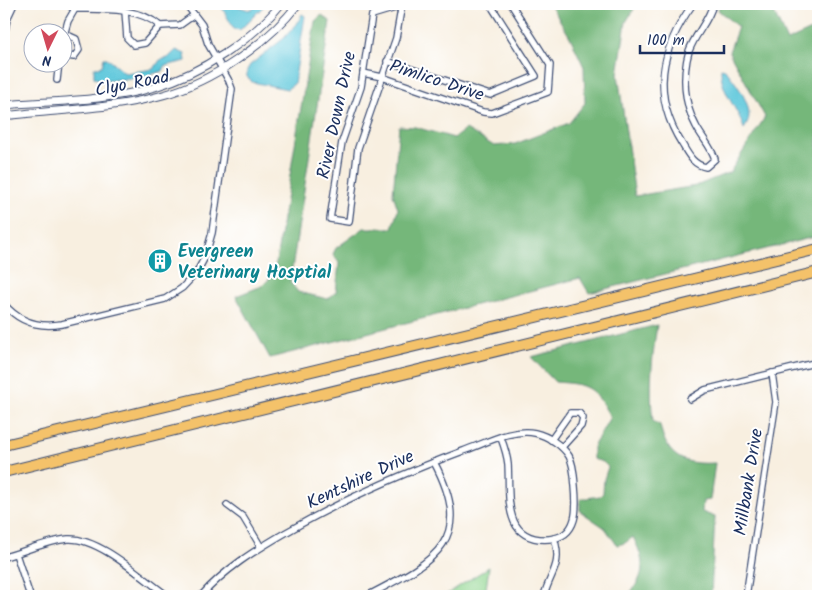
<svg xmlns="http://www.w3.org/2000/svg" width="822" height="600" font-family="Kalam,sans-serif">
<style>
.green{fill:#91d690;stroke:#568277}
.forest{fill:#74b77a;stroke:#48736c}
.water{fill:#5fc8db;stroke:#3d7c9c}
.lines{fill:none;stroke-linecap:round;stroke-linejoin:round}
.minor-casing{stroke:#3c4c72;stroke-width:8}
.tertiary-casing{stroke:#3c4c72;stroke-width:9}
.motorway-casing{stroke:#3c4c72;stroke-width:12}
.minor{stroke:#fff;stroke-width:5.5}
.tertiary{stroke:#fff;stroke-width:7}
.motorway{stroke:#f4c26a;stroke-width:10}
.labels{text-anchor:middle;stroke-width:4;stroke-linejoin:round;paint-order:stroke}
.street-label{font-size:18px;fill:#1b2f5e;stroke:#fff}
.culture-label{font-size:18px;font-weight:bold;fill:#0d838f;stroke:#fff;text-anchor:start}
</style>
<rect width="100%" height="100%" fill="#fff"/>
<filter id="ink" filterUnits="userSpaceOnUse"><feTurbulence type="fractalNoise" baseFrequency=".02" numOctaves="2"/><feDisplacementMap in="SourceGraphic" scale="10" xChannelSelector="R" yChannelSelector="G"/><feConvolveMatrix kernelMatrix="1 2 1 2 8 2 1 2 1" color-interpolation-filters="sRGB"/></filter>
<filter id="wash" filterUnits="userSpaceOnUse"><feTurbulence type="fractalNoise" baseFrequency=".0096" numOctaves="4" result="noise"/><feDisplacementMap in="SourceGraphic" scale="20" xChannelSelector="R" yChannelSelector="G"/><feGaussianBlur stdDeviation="1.12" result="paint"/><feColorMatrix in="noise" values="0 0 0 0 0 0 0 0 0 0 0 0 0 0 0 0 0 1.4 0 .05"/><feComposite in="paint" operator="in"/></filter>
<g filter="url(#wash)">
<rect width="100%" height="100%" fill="#f8efe0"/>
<path class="green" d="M489,567L485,596H444Z"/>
<g class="forest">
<path d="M550,4H637L626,22L618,74L635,196L696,186L730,172L765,117L729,52L738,27L718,10L720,4H770L787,41L818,27V236L589,293L580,278L270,358L236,296L262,286L274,274L315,21L322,15L330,21L290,282L298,292L328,299L336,292L339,263L333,254L336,248L364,228H392L398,209L393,194L399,126L415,127L454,138L466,129L494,146L515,144L569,123L585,103L584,67L570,37Z"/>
<path d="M657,325C652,358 649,388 653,421L660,425C667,458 684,465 715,463L710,500L703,501L702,512L715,517L711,596H627C647,575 645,561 633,537L625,543L617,545L605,528L580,511V499L600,496L603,493L604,479L608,467L603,462L593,459V447L610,417C594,387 588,384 555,382L531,357Z"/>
</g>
<g class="water">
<path d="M220,4H230L249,10L262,4L264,6L240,30L234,29Z"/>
<path d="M302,14L305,16L294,84L287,89L252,82L247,77V70L250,65L283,39L297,24Z"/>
<path d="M176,50L185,54L186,61L165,66L163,71L138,78L102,81L94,77V68L102,66L104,58H107L125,73L154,69L160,60L168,58Z"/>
<path d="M721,68L725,69C736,84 759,110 744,129C738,107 720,93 721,68Z"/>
</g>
</g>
<g filter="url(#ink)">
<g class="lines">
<defs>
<g id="minor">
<path d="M67,4L75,9"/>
<path d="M693,4C660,49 651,95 682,144C688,154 693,165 706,167L715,159C711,146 702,138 696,126C684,104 682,76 689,51C695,34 709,21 713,4"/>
<path d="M402,6L372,15L361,87L342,142L330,219L349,222L358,148L396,38L402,4"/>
<path d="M125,11L127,38L134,45L145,43L160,26"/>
<path d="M4,36L7,19L14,4"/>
<path d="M62,42L68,21L75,9C103,9 139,7 160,26L180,25L194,15"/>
<path d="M62,55L74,57L79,50L76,39L65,34"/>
<path d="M387,61L490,95L536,76L490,4"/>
<path d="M363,73L382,77L483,112L492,113L548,92L550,65L511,4"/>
<path d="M57,80L59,62"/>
<path d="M4,304C19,322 39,328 62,324L165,299L182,288L197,272L205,257L212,233L232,89L229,81L208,44L202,25L186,4"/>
<path d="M690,399L705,390L818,362"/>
<path d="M551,440L570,413H579L583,418L581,426L562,447"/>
<path d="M227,505L243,517L261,547"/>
<path d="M16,554L30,596"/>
<path d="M4,557C24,552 46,541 68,539C99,537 142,578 168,596"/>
<path d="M201,596C225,569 254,551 285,533C342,500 401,474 463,451C484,444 512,428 535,433C548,436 562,445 569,456C574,465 574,476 575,486C577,507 579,537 549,539C502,542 510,496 508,464C507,455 504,446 501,438"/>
<path d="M367,596C432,562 477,543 434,462"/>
<path d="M544,596C550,573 563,565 554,538"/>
<path d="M746,596L776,402L772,373"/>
</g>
<g id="tertiary">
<path d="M4,105C52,101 109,101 155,87C201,73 251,41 281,4"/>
<path d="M4,116C55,110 114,109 163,95C212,82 267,44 298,4"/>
</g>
<g id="motorway">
<path d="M4,445L818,249"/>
<path d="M4,472L818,272"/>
</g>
</defs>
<use href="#minor" class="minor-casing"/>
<use href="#tertiary" class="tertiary-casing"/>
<use href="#motorway" class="motorway-casing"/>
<use href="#minor" class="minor"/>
<use href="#tertiary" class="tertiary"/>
<use href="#motorway" class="motorway"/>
</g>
</g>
<defs>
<symbol id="building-disc" viewBox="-11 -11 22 22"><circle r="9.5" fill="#0f9aa8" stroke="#fff"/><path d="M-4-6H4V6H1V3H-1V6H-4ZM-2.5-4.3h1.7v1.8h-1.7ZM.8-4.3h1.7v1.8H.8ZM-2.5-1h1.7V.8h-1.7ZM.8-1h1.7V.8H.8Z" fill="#fff"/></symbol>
</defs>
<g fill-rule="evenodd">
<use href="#building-disc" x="146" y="247" width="28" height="28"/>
</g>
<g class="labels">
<g class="street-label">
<text transform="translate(437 80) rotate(18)" y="6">Pimlico Drive</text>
<text transform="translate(132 83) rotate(-11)" y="6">Clyo Road</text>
<text transform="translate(336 115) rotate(-78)" y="6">River Down Drive</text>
<text transform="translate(360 479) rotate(-25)" y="6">Kentshire Drive</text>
<text transform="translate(748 482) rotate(-81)" y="6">Millbank Drive</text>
</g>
<g class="culture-label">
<text x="178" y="257">Evergreen<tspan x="178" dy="21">Veterinary Hosptial</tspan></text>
</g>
</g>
<rect width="822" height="600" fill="none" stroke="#fff" stroke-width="20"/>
<g transform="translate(48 48) rotate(185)"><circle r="24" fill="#ffffff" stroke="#a4acbf"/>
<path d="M0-4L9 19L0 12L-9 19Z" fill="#d1495b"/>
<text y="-8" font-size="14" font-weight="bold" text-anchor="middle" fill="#1b2f5e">N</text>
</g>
<path d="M640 45v8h84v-8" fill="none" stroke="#1b2f5e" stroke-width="2.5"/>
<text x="647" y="45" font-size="15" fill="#1b2f5e" stroke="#ffffff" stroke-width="4" paint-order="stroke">100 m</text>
</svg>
